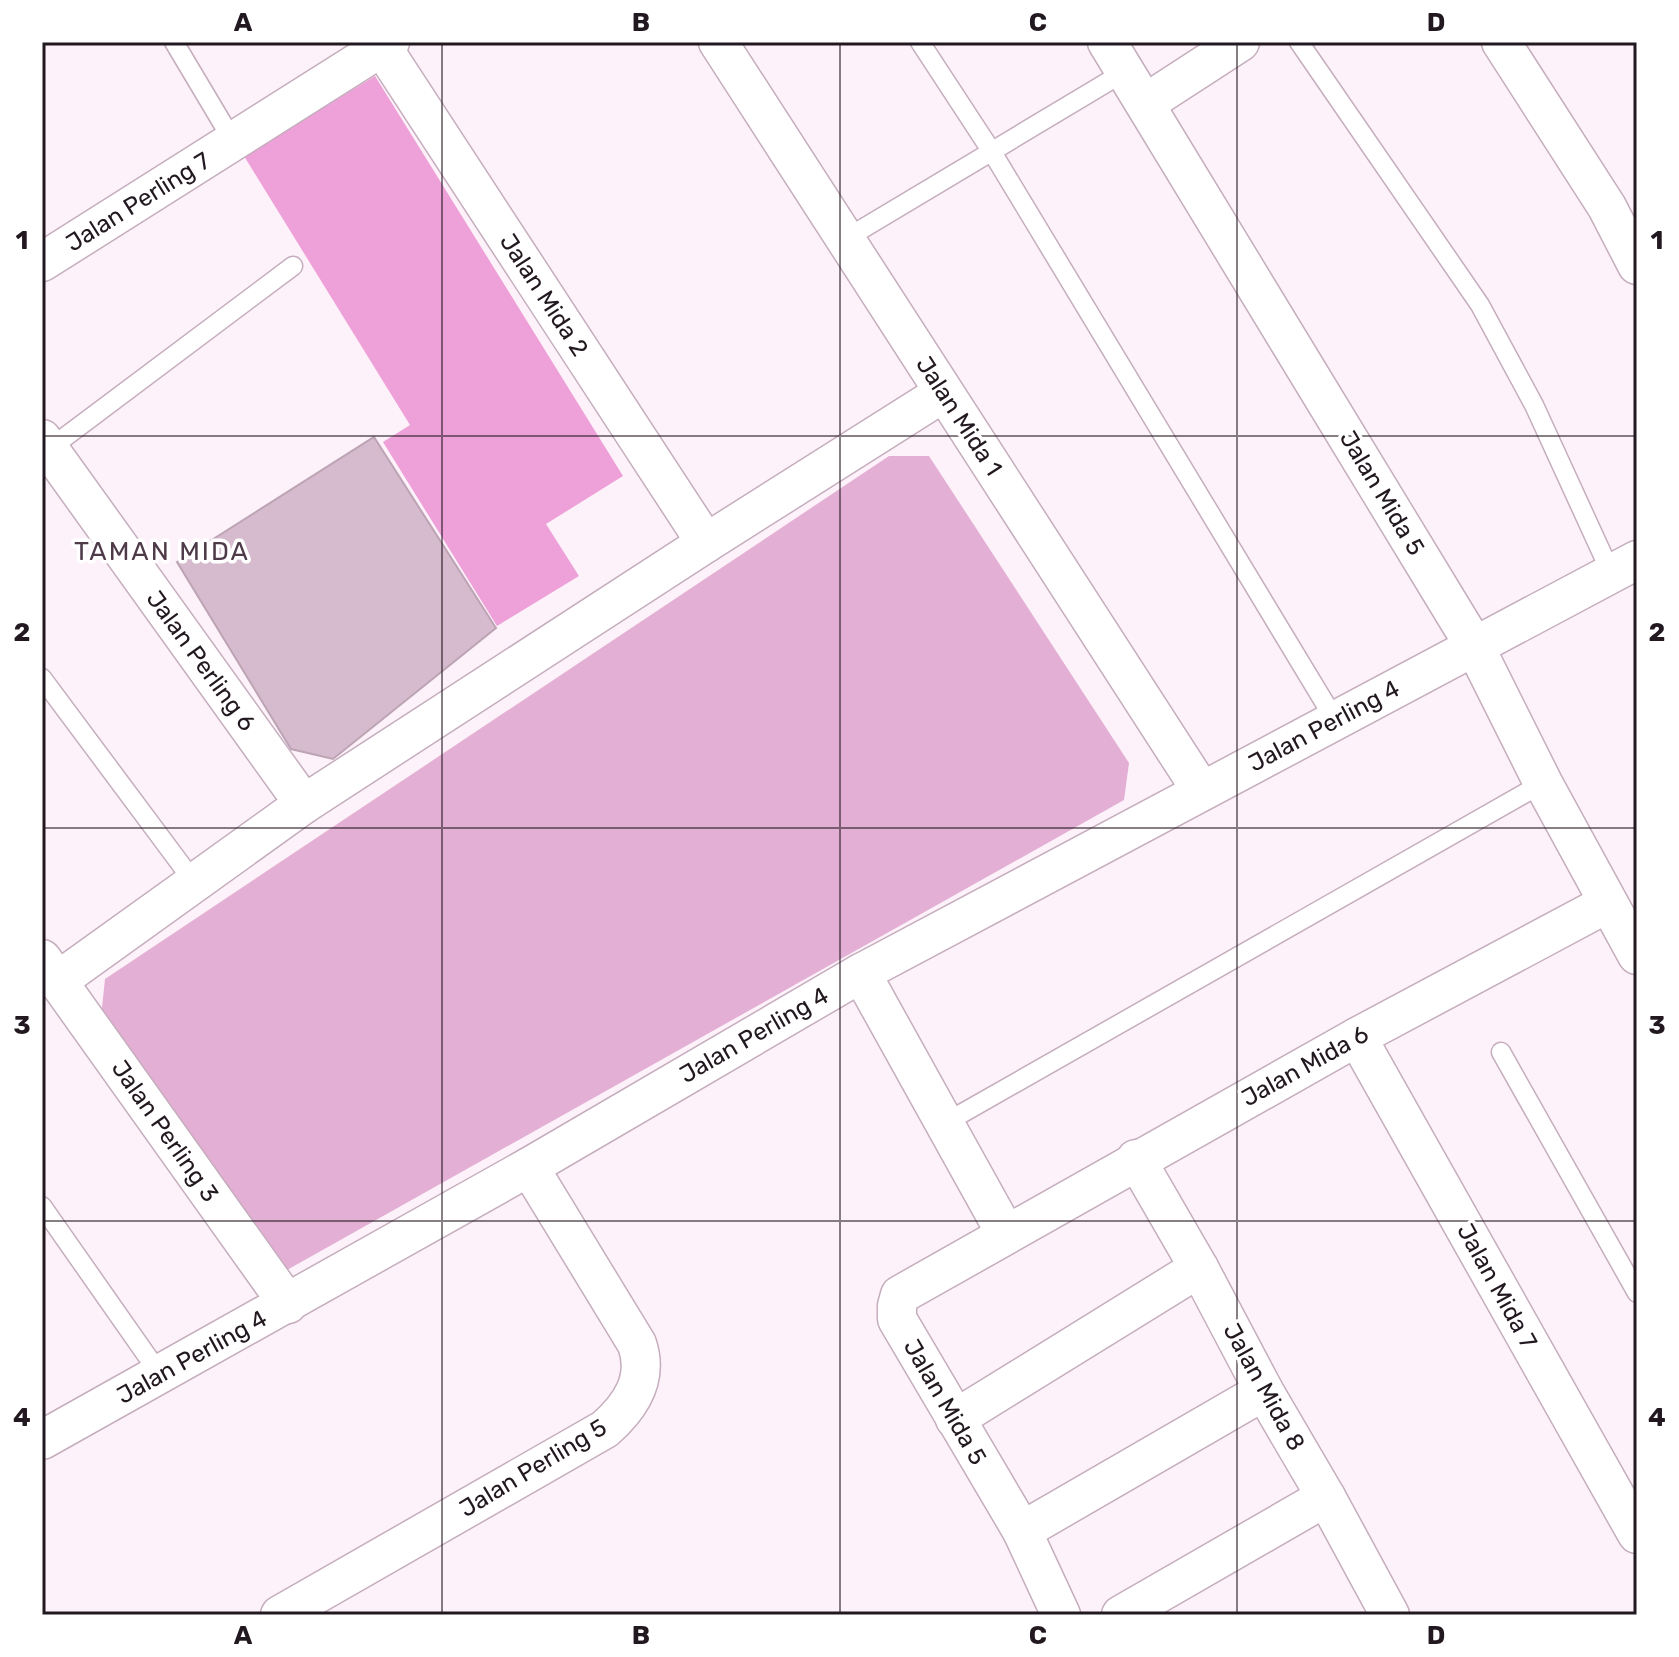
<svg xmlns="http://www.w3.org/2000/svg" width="1679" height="1657" font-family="Rubik,sans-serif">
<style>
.green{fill:#e3afd4}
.forest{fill:#eea0d8}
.building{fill:#d5bbcd;stroke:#bda4b5;stroke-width:2}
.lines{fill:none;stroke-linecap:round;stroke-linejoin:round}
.service-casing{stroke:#c6adbe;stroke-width:21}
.minor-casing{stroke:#c6adbe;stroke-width:41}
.service{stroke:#fff;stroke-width:18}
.minor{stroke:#fff;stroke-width:38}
.grid{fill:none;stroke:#22181f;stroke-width:2;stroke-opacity:0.55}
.labels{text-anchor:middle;stroke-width:7;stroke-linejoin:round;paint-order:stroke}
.street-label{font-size:24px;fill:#22181f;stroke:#fff}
.neighbourhood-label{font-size:26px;letter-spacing:2px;fill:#4e3a48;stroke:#fff}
.neatline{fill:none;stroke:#22181f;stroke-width:3}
.grid-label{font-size:26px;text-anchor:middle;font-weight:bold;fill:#22181f}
</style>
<rect width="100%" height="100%" fill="#fdf2f9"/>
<path class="green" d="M889,456H929L1129,763L1124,800L287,1270L101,1017L105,979Z"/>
<path class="forest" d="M375,76L623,476L546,524L579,576L497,626L383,442L410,425L244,156Z"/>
<path class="building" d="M374,437L496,628L333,759L291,749L177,562Z"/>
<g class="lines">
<defs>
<g id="service">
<path d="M174,42L233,141"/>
<path d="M920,42L992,152L1335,720"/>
<path d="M1299,42L1480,305L1534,405L1611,573"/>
<path d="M847,238L1126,71"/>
<path d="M49,449L293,266"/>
<path d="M42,678L194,882"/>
<path d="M1501,1052L1637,1293"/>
<path d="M945,1123L1543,783"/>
<path d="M42,1206L159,1373"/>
</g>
<g id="minor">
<path d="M718,42L1201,790"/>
<path d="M1107,42L1475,647L1543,783L1637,955"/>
<path d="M1501,42L1607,207L1637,265"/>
<path d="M382,47L706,543"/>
<path d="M1146,103L1240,42"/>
<path d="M42,262L390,42"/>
<path d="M42,439L304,804"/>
<path d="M42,959L288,1304"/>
<path d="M861,973L1006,1234"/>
<path d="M59,980L304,804L706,543L943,393"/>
<path d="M1357,1037L1637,1534"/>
<path d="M1136,1159L1199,1268L1264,1391L1326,1497L1390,1615"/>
<path d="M955,1419L1199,1268"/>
<path d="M42,1440L529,1167L861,973L1637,560"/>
<path d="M1022,1531L1264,1391"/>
<path d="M280,1615L605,1429C631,1406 649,1379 637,1344L529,1167"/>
<path d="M1061,1615L1022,1531L897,1319V1306L900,1295L1357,1037L1608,903"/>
<path d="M1121,1615L1326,1497"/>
</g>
</defs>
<use href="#service" class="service-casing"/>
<use href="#minor" class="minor-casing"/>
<use href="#service" class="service"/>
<use href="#minor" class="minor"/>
</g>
<path class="grid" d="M442,42V1615M840,42V1615M1237,42V1615M42,436H1637M42,828H1637M42,1221H1637"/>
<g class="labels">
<g class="street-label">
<text transform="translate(138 202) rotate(-32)" y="8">Jalan Perling 7</text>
<text transform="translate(544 295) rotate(57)" y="8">Jalan Mida 2</text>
<text transform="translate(959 416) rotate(57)" y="8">Jalan Mida 1</text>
<text transform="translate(1382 493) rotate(59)" y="8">Jalan Mida 5</text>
<text transform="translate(201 661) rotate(54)" y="8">Jalan Perling 6</text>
<text transform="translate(1324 726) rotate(-28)" y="8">Jalan Perling 4</text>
<text transform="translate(754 1035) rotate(-30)" y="8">Jalan Perling 4</text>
<text transform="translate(1305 1066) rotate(-29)" y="8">Jalan Mida 6</text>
<text transform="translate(165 1131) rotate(55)" y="8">Jalan Perling 3</text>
<text transform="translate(1497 1286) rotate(61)" y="8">Jalan Mida 7</text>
<text transform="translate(192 1357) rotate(-29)" y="8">Jalan Perling 4</text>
<text transform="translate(1264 1387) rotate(61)" y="8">Jalan Mida 8</text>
<text transform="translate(945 1402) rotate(60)" y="8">Jalan Mida 5</text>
<text transform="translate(533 1468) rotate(-31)" y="8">Jalan Perling 5</text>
</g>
<g class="neighbourhood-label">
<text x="162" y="560">TAMAN MIDA</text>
</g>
</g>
<rect width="1679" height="1657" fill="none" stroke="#ffffff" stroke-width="88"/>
<rect x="44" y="44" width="1591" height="1569" class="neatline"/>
<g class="grid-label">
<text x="243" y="31">A</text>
<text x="641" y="31">B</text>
<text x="1038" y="31">C</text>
<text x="1436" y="31">D</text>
<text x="22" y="249">1</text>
<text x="1657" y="249">1</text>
<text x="22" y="641">2</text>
<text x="1657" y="641">2</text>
<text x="22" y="1034">3</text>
<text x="1657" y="1034">3</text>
<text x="22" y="1426">4</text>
<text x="1657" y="1426">4</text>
<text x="243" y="1644">A</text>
<text x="641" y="1644">B</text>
<text x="1038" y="1644">C</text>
<text x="1436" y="1644">D</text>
</g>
</svg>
